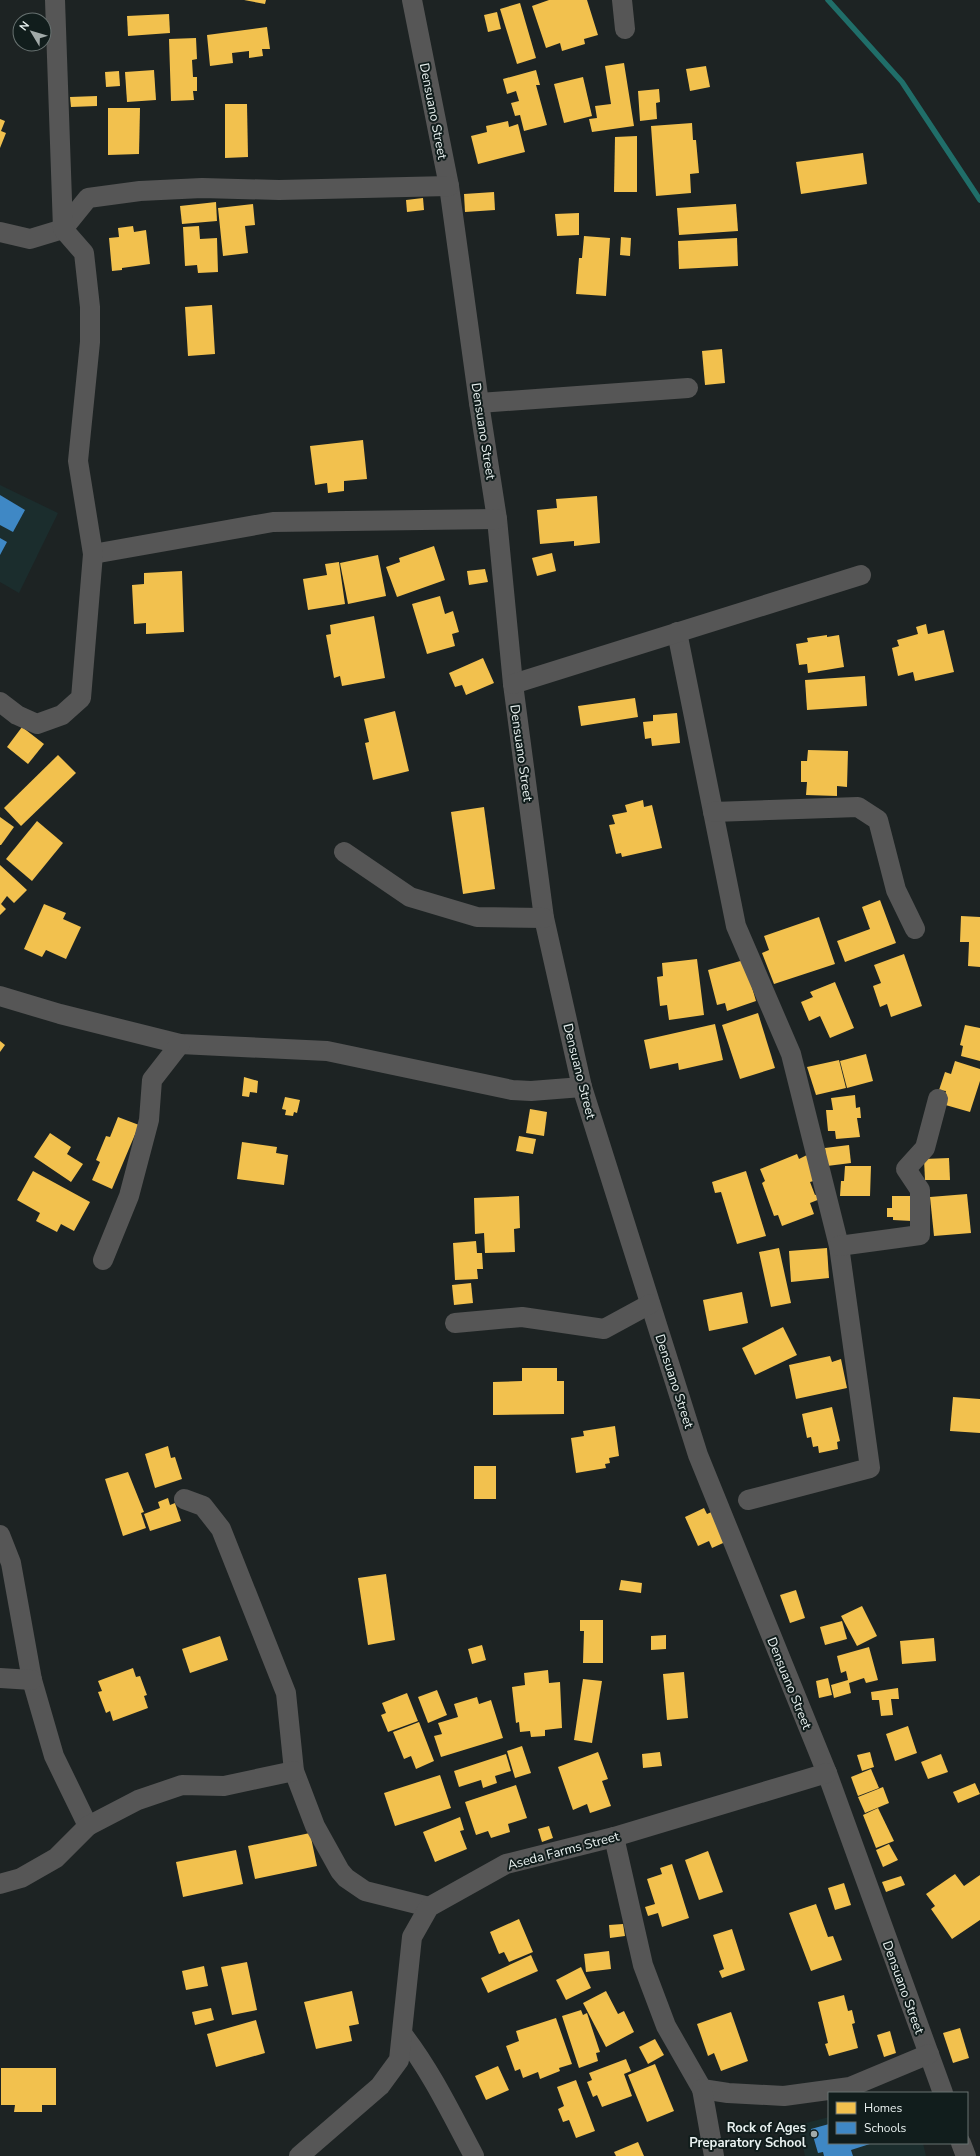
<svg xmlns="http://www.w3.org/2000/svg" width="980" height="2156" font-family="'Nunito Sans',sans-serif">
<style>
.built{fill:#1b2d2d}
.homes{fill:#f2c14e}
.schools{fill:#3f88c5}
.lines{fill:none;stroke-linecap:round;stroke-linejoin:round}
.stream{stroke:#206e69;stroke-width:5.5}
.minor{stroke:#565656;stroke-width:20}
.poi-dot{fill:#a2aaa9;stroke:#111d1c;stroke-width:1.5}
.labels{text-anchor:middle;stroke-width:4;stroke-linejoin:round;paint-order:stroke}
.street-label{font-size:13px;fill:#eaf2f1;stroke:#111d1c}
.poi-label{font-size:13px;font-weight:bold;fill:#eaf2f1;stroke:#111d1c;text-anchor:end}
</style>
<rect width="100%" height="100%" fill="#1d2323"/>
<g class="built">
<path d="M0,485L58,513L19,593L0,582Z"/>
<path d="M829,2117V2143H923L926,2156H805L798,2125Z"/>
</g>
<g class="homes">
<path d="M244,0H266L265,4Z"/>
<path d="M549,0H587L598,35L584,39L585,44L562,51L560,43L546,48L532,6Z"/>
<path d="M520,3L536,58L517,64L500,9Z"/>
<path d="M497,12L501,29L488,32L484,15Z"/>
<path d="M169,14L170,33L128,36L127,16Z"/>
<path d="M267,27L270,49H262L263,56L249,58V51L232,53L233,63L210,66L207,35Z"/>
<path d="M196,38L197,59L192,60L193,77H197V91H193L194,100L171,101L169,39Z"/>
<path d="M624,63L634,126L592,132L589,119L597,118L595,106L611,104L605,66Z"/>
<path d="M706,66L710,87L690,91L686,69Z"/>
<path d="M154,70L156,100L127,102L125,72Z"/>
<path d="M536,70L540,85H536L547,125L524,131L520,115L515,116L511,103L519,101L516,91L507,94L503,79Z"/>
<path d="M119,71L120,86L106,87L105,72Z"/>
<path d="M583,77L592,116L564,123L554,84Z"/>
<path d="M659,89L660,102L656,103L657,119L640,121L638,91Z"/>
<path d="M97,96V106L71,107L70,97Z"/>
<path d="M225,104H247L248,157L225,158Z"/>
<path d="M108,108H140L139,154L108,155Z"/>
<path d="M0,119L5,121L1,131L6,133L0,148Z"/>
<path d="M508,121L509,127L518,124L525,152L478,164L471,136L487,132L486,126Z"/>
<path d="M692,123L693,140H696L699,173L690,174L691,193L656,196L651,126Z"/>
<path d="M637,136V192H614L615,137Z"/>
<path d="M863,153L867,184L801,194L796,162Z"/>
<path d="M494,192L495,210L465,212L464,194Z"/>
<path d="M423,198L424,210L407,212L406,200Z"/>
<path d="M216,202L217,221L182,224L180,206Z"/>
<path d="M253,204L255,225L245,226L248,253L223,256L218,208Z"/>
<path d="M736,204L738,231L679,235L677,208Z"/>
<path d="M579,213V235L557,236L555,214Z"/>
<path d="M133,226L134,232L146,230L150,264L122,268V270L112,271L109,238L119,237L118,228Z"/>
<path d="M199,226L200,239L217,238L218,272L198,273L197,265L185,266L183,227Z"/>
<path d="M584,236L610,238L606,296L576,294L579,258H582Z"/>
<path d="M621,237L631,238L630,256L620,255Z"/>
<path d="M737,238L738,266L679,269L678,241Z"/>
<path d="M212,305L215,354L188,356L185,307Z"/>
<path d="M722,349L725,383L705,385L702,351Z"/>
<path d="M363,440L367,479L344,481V491L328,493L327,483L315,485L310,446Z"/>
<path d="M597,496L600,543L574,546V541L540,544L537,510L557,508L556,499Z"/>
<path d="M434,546L445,580L397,597L386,567L400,562L399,558Z"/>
<path d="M552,553L556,571L537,576L532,558Z"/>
<path d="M378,555L386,596L348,604L340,563Z"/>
<path d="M339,562L345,604L308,610L303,579L327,575L325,564Z"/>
<path d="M485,569L488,582L469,585L467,571Z"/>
<path d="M182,571L184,632L146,634V623L134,624L132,585L144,584V573Z"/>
<path d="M440,596L445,614L453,611L459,632L452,634L455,646L427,654L412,604Z"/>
<path d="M374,616L385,678L342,686L340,676L334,678L326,635L331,634L330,625Z"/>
<path d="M926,624L928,634L944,630L954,672L915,681L913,672L898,676L892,648L899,646L897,640L918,634L916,627Z"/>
<path d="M827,635V637L839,635L844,667L808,673L807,664L799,665L796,644L808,642L807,638Z"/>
<path d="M483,658L494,683L466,695L462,685L455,687L449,673Z"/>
<path d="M865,676L867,706L807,710L805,680Z"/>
<path d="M635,698L638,717L581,726L578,706Z"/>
<path d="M395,711L409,771L373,780L365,743L369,742L364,719Z"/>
<path d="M677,713L680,743L652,746L651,738L645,739L643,722L653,721V715Z"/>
<path d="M22,727L44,744L28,764L7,747Z"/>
<path d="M808,750L848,751L847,787L837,786V796L806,795L807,782H801V761H807Z"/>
<path d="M58,755L76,773L21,826L4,808Z"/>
<path d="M643,800L644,807L652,805L662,848L622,857L621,853L616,854L609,825L615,824L612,815L627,812L625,805Z"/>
<path d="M484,807L495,889L463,894L451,812Z"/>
<path d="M0,817L14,827L1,845H0Z"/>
<path d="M37,821L63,843L32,881L6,859Z"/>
<path d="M0,865L27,890L14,903L7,896L1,904L6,909L0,915Z"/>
<path d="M880,900L896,943L845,962L837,941L870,929L862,907Z"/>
<path d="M44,904L66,913L63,919L81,927L66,959L46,950L42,957L24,949Z"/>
<path d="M961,916L980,917V967L968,966L969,942H960Z"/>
<path d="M819,917L835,964L774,984L762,953L769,950L764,936Z"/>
<path d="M904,954L922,1006L891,1017L887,1004L880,1007L873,986L881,983L874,965Z"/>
<path d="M697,959L704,1015L669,1020L667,1005L660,1006L657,977L663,976L662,963Z"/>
<path d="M744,960L756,1001L727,1011L725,1003L717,1005L708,970Z"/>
<path d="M835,982L854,1028L830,1038L820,1016L809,1021L801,1002L813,997L810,992Z"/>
<path d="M758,1013L775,1068L740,1079L722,1025Z"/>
<path d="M715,1024L723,1060L679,1070L678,1063L650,1069L644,1040Z"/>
<path d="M965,1025L980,1028V1061L961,1056L963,1046L960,1045Z"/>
<path d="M0,1041L5,1045L0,1052Z"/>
<path d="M866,1054L873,1081L847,1088L840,1061Z"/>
<path d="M839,1060L846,1088L816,1095L807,1067Z"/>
<path d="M955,1061L980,1069V1081L970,1112L942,1104L946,1091L939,1090L945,1072L951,1074Z"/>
<path d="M244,1077L258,1081L257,1093L250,1092L249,1097L242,1096Z"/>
<path d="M855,1095L856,1108L860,1107L861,1118H857L860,1137L836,1139L835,1131H828L826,1110H833L831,1098Z"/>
<path d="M285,1097L300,1100L297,1113L294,1112L293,1116L285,1115L286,1110L282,1109Z"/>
<path d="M530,1109L547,1112L544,1136L526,1133Z"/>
<path d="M118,1117L139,1125L112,1189L92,1180L100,1162L96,1160L106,1136L110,1137Z"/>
<path d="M50,1133L71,1147L67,1154L83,1164L71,1182L34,1157Z"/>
<path d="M519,1136L536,1139L533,1154L516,1151Z"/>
<path d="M242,1142L277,1147L276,1153L288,1155L284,1185L237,1179Z"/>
<path d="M849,1145L851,1163L827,1166L825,1148Z"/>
<path d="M797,1154L799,1159L807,1155L817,1180L810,1182L815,1195L818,1194L820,1199L810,1203L814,1214L782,1226L778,1215L774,1216L762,1183L765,1181L760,1169Z"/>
<path d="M949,1158L950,1180H925L924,1159Z"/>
<path d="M845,1166H871L870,1196H840L841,1181H844Z"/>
<path d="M33,1171L90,1202L74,1231L61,1224L57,1232L36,1221L40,1213L17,1200Z"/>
<path d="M746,1171L766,1236L737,1244L721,1192L715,1193L712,1182Z"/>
<path d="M967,1194L971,1233L934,1236L930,1197Z"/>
<path d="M519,1196L520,1228L514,1229L515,1252L485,1253L484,1233L475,1234L474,1198Z"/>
<path d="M892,1196H913L912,1221L893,1220V1217H887V1208H892Z"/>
<path d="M476,1241L477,1253H482L483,1269H477L478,1279L455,1280L453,1243Z"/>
<path d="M779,1248L791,1303L771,1307L759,1252Z"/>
<path d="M827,1248L829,1278L791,1282L789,1251Z"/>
<path d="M471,1283L473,1303L454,1305L452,1285Z"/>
<path d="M742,1292L748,1323L709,1331L703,1300Z"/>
<path d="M783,1327L797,1355L755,1375L742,1348Z"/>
<path d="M830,1356L832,1362L841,1359L847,1388L796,1399L789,1365Z"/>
<path d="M522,1368H557V1381H564V1414L493,1415V1382L522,1381Z"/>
<path d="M953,1397L980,1399V1433L950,1431Z"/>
<path d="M832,1407L840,1441L837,1442L838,1449L819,1453L818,1446L813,1447L811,1437L807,1438L802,1414Z"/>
<path d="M615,1426L619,1456L609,1458L610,1463L605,1464L606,1468L576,1473L571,1438L584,1436L583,1431Z"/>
<path d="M168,1446L171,1458L175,1457L182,1479L155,1488L145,1454Z"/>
<rect x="474" y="1466" width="22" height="33"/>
<path d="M128,1472L144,1512L141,1513L146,1528L123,1536L105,1479Z"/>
<path d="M168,1498L170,1505L175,1503L181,1521L150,1531L144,1514L160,1508L158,1502Z"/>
<path d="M704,1508L707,1514L718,1509L732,1539L712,1548L709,1541L698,1546L685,1517Z"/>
<path d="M386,1574L395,1640L368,1645L358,1578Z"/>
<path d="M621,1580L642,1583L641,1593L619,1590Z"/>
<path d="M796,1590L805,1618L790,1623L780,1595Z"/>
<path d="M862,1606L877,1636L857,1646L841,1616Z"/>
<path d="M580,1620H603V1663H583L584,1631H580Z"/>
<path d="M842,1621L847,1639L825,1645L820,1627Z"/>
<path d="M666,1635V1649L651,1650V1636Z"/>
<path d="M220,1636L228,1660L190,1673L182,1649Z"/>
<path d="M934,1638L936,1661L902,1664L900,1641Z"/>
<path d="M482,1645L486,1660L472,1664L468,1649Z"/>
<path d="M869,1647L878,1680L866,1683L864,1678L849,1683L851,1693L834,1698L831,1685L848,1680L846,1671L841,1673L837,1656Z"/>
<path d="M133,1668L136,1677L140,1676L147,1695L144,1696L148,1708L113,1721L110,1711L106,1713L98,1692L102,1691L98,1681Z"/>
<path d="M548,1670L549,1683L560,1682L562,1728L545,1730V1736L531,1737L530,1731L520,1732L519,1722L516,1723L512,1687L525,1685L524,1673Z"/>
<path d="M684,1672L688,1718L667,1720L663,1674Z"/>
<path d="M828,1678L832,1695L819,1698L816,1681Z"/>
<path d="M583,1679L602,1681L592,1743L574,1740Z"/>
<path d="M898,1688L899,1699H891L893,1715L881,1716L879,1700H872L871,1692Z"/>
<path d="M437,1690L447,1715L428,1723L418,1697Z"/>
<path d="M407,1693L418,1721L388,1732L381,1715L386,1713L382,1703Z"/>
<path d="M477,1697L479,1704L491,1700L503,1738L441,1757L434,1736L442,1734L438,1723L458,1717L454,1704Z"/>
<path d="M419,1722L434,1761L416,1769L411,1756L404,1759L393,1732Z"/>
<path d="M908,1726L917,1753L895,1761L886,1734Z"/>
<path d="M522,1746L531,1773L515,1778L507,1751Z"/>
<path d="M598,1752L608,1779L602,1781L611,1806L590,1813L587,1804L573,1810L558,1767Z"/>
<path d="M660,1752L662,1766L643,1768L642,1754Z"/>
<path d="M870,1752L874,1767L862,1771L857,1755Z"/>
<path d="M506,1754L511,1771L495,1776L497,1783L483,1788L481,1780L459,1787L454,1771Z"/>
<path d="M941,1754L948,1772L928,1779L921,1762Z"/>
<path d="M871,1769L879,1788L858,1796L851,1777Z"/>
<path d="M440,1775L451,1808L395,1826L384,1793Z"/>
<path d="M975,1783L980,1794L958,1803L953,1792Z"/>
<path d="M516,1785L527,1818L508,1824L510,1832L491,1838L488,1831L476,1835L465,1802Z"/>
<path d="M883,1787L889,1803L865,1813L858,1797Z"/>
<path d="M878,1808L894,1841L876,1848L863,1815Z"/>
<path d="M460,1817L464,1830L460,1831L467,1849L435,1862L423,1832Z"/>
<path d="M549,1826L553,1838L542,1842L538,1829Z"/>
<path d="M310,1833L317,1866L255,1879L248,1846Z"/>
<path d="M889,1844L898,1860L883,1867L876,1850Z"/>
<path d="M236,1850L243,1884L183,1897L176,1862Z"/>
<path d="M708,1851L723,1892L699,1900L685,1860Z"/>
<path d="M672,1864L689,1918L662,1927L658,1913L648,1916L645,1907L655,1904L647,1879L662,1874L660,1868Z"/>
<path d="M955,1874L964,1886L980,1875V1920L952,1939L931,1909L935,1906L926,1894Z"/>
<path d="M901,1876L905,1885L886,1892L882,1882Z"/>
<path d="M844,1883L851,1905L835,1910L828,1888Z"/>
<path d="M816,1904L828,1937L833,1936L842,1960L811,1971L789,1913Z"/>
<path d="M519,1919L533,1952L509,1962L504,1952L499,1954L490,1932Z"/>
<path d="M623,1924L625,1936L610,1938L609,1925Z"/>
<path d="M732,1929L745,1970L722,1978L719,1971L724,1969L713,1935Z"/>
<path d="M609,1951L611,1969L586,1972L584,1954Z"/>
<path d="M531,1955L538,1971L488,1993L481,1978Z"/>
<path d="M247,1962L257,2010L232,2015L221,1967Z"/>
<path d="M204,1966L208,1986L186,1990L182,1971Z"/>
<path d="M581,1967L591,1988L566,2000L556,1980Z"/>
<path d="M352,1991L359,2024L349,2026L352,2041L316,2049L304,2002Z"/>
<path d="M606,1991L618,2014L624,2011L634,2032L606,2047L583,2003Z"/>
<path d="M844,1995L848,2011L852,2010L855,2023L852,2024L858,2048L829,2056L825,2044L828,2043L818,2002Z"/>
<path d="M211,2008L214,2020L195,2025L192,2012Z"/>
<path d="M581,2010L583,2015L587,2013L600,2052L596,2053L598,2061L579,2068L562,2016Z"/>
<path d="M731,2012L748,2061L721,2071L714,2053L708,2056L697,2024Z"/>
<path d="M556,2018L572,2064L559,2068L560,2071L540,2079L538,2072L523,2078L520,2069L515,2071L506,2046L519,2041L516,2031Z"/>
<path d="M256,2020L265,2053L216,2067L207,2034Z"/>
<path d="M960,2028L969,2058L953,2063L943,2033Z"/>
<path d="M890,2031L896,2053L884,2057L877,2035Z"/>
<path d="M655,2039L664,2055L648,2064L639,2047Z"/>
<path d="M626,2059L631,2071L624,2074L632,2096L602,2107L597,2095L593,2097L587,2082L592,2080L589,2073Z"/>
<path d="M655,2064L674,2111L647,2122L628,2075Z"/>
<path d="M498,2066L509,2090L486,2100L475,2076Z"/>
<path d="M1,2068H56V2105H42V2112H14L15,2105H1Z"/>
<path d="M576,2080L595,2131L576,2138L569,2120L563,2122L558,2109L564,2106L557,2087Z"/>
<path d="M638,2142L644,2156H616L614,2152Z"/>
</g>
<g class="schools">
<path d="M0,495L25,510L13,532L0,525Z"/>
<path d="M0,538L7,542L0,555Z"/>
<path d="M829,2124V2143H873L851,2150L853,2156H824L823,2152L818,2153L811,2129Z"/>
</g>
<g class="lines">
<path class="stream" d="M828,0L902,82L980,200"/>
<g class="minor">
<path d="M412,0L449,186L479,403L497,519L513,684L544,918L582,1087L698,1455L827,1773L943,2093"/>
<path d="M622,0L625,29"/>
<path d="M0,232L30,239L63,229L88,198L140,191L202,188L279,190L449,186"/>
<path d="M479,403L688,388"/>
<path d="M93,554L273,522L497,519"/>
<path d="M677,632L736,926L791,1054L839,1246L870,1468L748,1500"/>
<path d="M513,684L861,575"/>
<path d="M0,702L17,715L37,724L62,715L81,698L93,554L78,461L90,342V307L84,253L63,229L55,0"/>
<path d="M713,812L858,807L878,820L896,890L915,929"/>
<path d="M344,852L410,897L477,917L544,918"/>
<path d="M0,996L60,1014L180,1044L327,1051L512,1090L531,1091L582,1087"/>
<path d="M839,1246L920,1235V1190L906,1169L925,1148L938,1099"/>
<path d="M103,1260L129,1196L149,1120L152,1080L180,1044"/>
<path d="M455,1323L522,1317L604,1329L650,1304"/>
<path d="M184,1499L203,1506L221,1529L286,1693L294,1771L315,1826L340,1871L346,1878L365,1891L429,1907"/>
<path d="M0,1535L11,1563L32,1680L54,1756L88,1826"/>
<path d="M0,1678L32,1680"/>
<path d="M614,1837L643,1965L666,2026L702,2089L728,2093L784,2096L850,2087L929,2054"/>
<path d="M0,1884L21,1878L56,1858L88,1826L138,1800L182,1785L224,1786L294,1771"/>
<path d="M403,2035C431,2071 452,2115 474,2156"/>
<path d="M702,2089L714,2156"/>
<path d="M961,2143L966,2156"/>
<path d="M299,2156L380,2086L399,2060L412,1937L429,1907L506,1864L614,1837L827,1773"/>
</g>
</g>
<circle class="poi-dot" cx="814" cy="2134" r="4"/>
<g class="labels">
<g class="street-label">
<text transform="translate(434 111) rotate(79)" y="5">Densuano Street</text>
<text transform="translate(484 431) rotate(81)" y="5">Densuano Street</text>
<text transform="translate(522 753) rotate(82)" y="5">Densuano Street</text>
<text transform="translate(580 1071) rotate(76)" y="5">Densuano Street</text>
<text transform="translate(675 1381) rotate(72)" y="5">Densuano Street</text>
<text transform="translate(790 1683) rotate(68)" y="5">Densuano Street</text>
<text transform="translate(563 1850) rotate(-15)" y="5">Aseda Farms Street</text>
<text transform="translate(904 1987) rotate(70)" y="5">Densuano Street</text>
</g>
<g class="poi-label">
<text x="806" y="2132">Rock of Ages<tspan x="806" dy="15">Preparatory School</tspan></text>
</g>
</g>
<rect x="828" y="2092" width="140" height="52" fill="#111d1c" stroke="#687271"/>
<rect x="836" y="2102" width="20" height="12" fill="#f2c14e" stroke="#687271"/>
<text x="864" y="2112" font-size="12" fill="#eaf2f1">Homes</text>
<rect x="836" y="2122" width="20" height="12" fill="#3f88c5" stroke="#687271"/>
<text x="864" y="2132" font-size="12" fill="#eaf2f1">Schools</text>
<g transform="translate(32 32) rotate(308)"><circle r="19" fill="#111d1c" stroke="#687271"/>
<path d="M0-3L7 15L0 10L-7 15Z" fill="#a2aaa9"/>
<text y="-6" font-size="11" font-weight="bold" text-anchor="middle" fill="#eaf2f1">N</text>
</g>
</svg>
